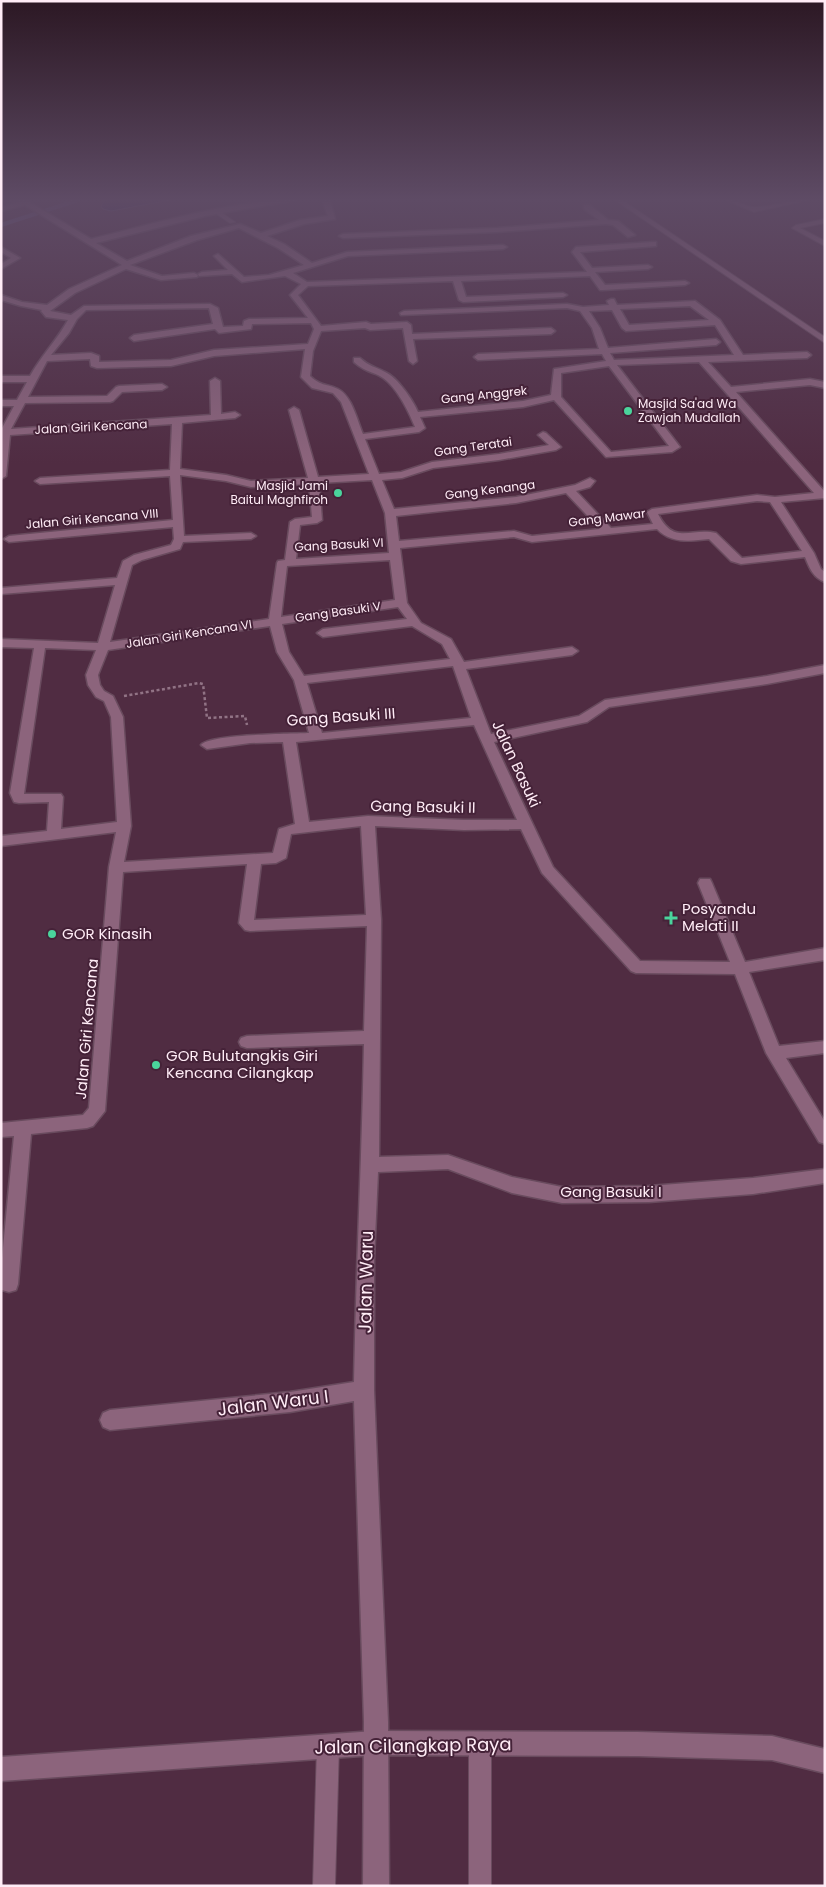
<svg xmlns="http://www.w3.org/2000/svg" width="826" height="1887" font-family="Poppins,sans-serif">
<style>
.water{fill:#1f1554;stroke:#625685}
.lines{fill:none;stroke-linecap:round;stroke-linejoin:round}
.stream{stroke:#625685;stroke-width:4}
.service-casing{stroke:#694b5e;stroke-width:2}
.minor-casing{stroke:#694b5e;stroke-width:3}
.tertiary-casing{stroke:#694b5e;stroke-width:3}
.path{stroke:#917385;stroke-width:2.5;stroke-dasharray:3 2.5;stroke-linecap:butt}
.service{fill:#8c647c;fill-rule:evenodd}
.minor{fill:#8c647c;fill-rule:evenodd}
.tertiary{fill:#8c647c;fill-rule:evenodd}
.poi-dot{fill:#4ad49c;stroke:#452238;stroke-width:2}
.labels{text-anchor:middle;stroke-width:4;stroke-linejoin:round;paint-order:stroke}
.far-street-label{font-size:12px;fill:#ffecf6;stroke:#452238}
.far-poi-label{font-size:12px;fill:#ffecf6;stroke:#452238;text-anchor:start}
.street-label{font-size:15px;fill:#ffecf6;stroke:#452238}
.poi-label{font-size:15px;fill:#ffecf6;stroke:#452238;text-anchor:start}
.near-street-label{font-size:18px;fill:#ffecf6;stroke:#452238}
</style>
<rect width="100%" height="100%" fill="#502c42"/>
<path class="water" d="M105,200H170L111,211L103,209L101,206Z"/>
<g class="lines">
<path class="stream" d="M1,225L78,200"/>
<defs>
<g id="service">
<path d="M615,200H622L825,337V343Z"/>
<path d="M726,200C737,200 747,208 757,207C775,206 791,200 809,200L754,212Z"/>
<path d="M215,211H219L235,222L230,223L215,213Z"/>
<path d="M825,219V223L800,228L825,241V246L792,228L796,225Z"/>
<path d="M480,1732L488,1735L491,1743V1886H469V1743L472,1735Z"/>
<path d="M328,1735L336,1738L339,1746L335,1886H313L317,1746L320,1738Z"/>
</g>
<g id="minor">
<path d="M17,200H26L91,239C154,224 231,200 296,200L205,216L96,243L127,261L191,236L240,224L261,233L300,220L328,216L322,200H330L335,219L304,224L267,236L284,244L312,263L347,252L503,245L507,247L503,249L348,256L293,273L307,282L587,272L572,252L576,247L653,242H656V246L580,252L592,268L648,265L652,267L648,269L595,272L605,285L685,281L689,283L685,285L603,290H600L590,276L461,281L466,297L563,293L567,295L563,297L463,302L459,300L453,281L308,286L298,295L321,326L366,322L371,324L407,322L411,325L412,334L551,328L555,331L551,334L413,339L417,361L413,364L409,361L403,328L370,330L365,328L321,331L313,351L310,376C322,387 326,383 338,389C352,396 357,420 363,434L415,427C408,410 395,383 378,375C368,371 362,369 354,362V358H360C370,367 374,366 385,372C397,377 413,400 418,412L523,401L551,395L554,369L606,361L602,354L478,360L474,357L478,354L599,349L592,328L580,311L567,308L401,315L400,313L404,311L567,304L583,307L609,305L607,301L611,299H614L617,305L695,301L720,320L743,355L807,352L811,355L807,358L708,362L731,387L810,379L825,382V388L810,385L736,392L825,492V498L781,502L814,553L821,569L825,572V582C813,578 809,567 805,557L741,564L731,561L709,539C691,541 671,544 657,529L532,542L514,537L400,548L407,603L421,623L451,639L464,662L572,647L578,651L572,655L466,669L491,734L579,716L605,700L767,676L825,665V673L767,684L609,707L587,722L494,742L553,867L640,961L730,962L698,883L700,879H710L712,883L745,962L825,948V960L749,972L779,1046L825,1041V1053L786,1058L825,1122V1144L819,1142L766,1053L735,974L636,973L631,971L542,873L521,829L464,830L375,826L381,920L379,1157L448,1155L512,1177L562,1187L649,1186L753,1178L825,1169V1183L753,1194L649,1202L562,1203L512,1193L448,1169L378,1172L374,1260V1390L388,1722L389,1886H363L364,1722L354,1401L290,1412L110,1430L103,1427L100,1420L103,1413L110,1410L290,1392L354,1382C356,1269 362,1157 364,1044L247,1048L241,1046L239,1042L241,1038L247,1036L364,1031L367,926L250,931L245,930L239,923L247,864L123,872L105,1111L93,1126L87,1128L31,1134L18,1284L16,1290L9,1292L2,1290L1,1287V1268L14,1136L1,1137V1123L83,1115L89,1108L109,867L116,832L1,846V836L47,831L49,802L19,803L14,802L10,793L34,648L1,647V639L98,643L115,585L1,594V588L117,578L123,561L134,555L171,545L174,539L173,527L9,542L4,539L9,536L173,520L170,476L40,484L35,481L40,478L170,470L172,424L10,435L6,476L1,479V430L14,406H1V400H17L27,382H1V376H30C41,356 57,340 68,320L46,317L41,311L42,310L21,306L1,300V295L22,302L47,305L69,289L122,265L25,205L1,211V207L20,202ZM239,228L278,248L304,265L269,275L244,277L218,254L214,256L228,270L202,272L198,274L199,276L232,274L242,282L285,276L301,284L290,295L308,318L249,319L244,321L243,326L223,327L218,308L210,304L84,306L71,315L50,311L75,293L126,269L161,280L197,277L198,275L194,273L162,276L130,265L197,240ZM690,306L709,320L629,325L620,309ZM209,308L213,324L134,335L130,338L134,341L215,329L219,333L251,329L252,324L311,323L314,329L308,344L214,350L171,360L99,362V356L91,353L51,355L69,333L77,319L86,310ZM612,310L622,328L626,331L715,325L734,355L614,360L610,353L716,345L720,342L716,339L608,348L600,328L589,311ZM305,349L301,377L312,388L333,393L341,402L369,474L318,477L299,410L294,407L289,410L308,478L251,481L226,475L180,469L182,423L235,418L240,415L235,412L221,414L220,381L215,378L210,381L211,415L11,429L25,403L110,402L113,401L122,392L162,390L167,387L162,384L119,386L116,387L107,396L28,397L47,361L90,359L91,366L97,368L171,366L214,356ZM699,362L814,493L775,497L757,495L652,509L647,512L653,524L611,528L576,491L590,487L595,481L590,478L575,485L516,497L394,509L382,480L402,478L433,468L499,460L556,450L561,447L546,433L543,432L538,435L549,445L499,454L432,462L401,472L379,474L365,439L419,432L425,428L420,417L523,407L554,400L606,457L672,452L680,447L617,365ZM609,366L669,446L611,452L561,397V373ZM180,475L226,481L251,487L309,484L312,517L295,519L290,522L285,560L278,561L277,563L269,619L110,642L132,565L142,560L180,549L183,542L251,539L256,536L251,533L184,536ZM372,480L385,513L389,553L296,559L300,525L317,523L322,520L319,483ZM566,493L600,529L532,536L514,531L399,541L396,516L516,503ZM757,501L770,502L802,551L742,558L716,533C691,527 674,546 658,514ZM390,560L395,600L281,617L287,566ZM398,607L407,619L323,629L317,633L323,637L412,626L442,644L450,659L304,676L289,652L282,624ZM270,626L277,652L294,680L309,733C292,734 209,734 201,745L207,749L250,743L283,742L295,824L279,829L273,853L124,862L131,826L123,717L113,696L104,691L100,685L98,675L108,650ZM45,648L96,650L86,675L88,685L96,697L104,701L111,717L117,822L61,829L63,797L61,794H24ZM453,666L471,718L322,733L307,683ZM474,725L517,820H464L368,816L309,822L296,742ZM361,826L366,915L254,920L261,864L276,863L286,858L291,834Z"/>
<path d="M584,205H590L608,220L618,221L635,235L628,237L613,225L606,224L497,232L343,238L339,236L343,234L497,228L599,220L584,209Z"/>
<path d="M1,247L20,258L1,269V264L11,258L1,252Z"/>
</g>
<path id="tertiary" d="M375,1731L638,1732L772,1736L825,1749V1773L772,1760L638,1756L375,1755L1,1781V1757Z"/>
</defs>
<use href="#service" class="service-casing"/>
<use href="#minor" class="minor-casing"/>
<use href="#tertiary" class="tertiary-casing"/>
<path class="path" d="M124,696L199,683L203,684L207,718L245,716L247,725"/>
<use href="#service" class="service"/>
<use href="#minor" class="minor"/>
<use href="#tertiary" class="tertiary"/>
</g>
<linearGradient id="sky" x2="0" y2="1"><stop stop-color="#2c1824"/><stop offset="0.43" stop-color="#5e4b65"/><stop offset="1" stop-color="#5e4b65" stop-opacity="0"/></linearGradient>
<rect width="826" height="464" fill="url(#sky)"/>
<g class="poi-dot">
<circle cx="628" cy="411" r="5"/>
<circle cx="338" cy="493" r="5"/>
<path d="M668.5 910.5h5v5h5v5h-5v5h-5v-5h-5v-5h5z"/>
<circle cx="52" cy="934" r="5"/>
<circle cx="156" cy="1065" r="5"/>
</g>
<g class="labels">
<g class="far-street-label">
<text transform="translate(484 395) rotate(-6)" y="4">Gang Anggrek</text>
<text transform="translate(91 427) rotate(-3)" y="4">Jalan Giri Kencana</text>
<text transform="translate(473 447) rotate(-8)" y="4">Gang Teratai</text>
<text transform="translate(490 490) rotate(-7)" y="4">Gang Kenanga</text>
<text transform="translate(607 518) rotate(-7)" y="4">Gang Mawar</text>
<text transform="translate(92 519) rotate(-5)" y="4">Jalan Giri Kencana VIII</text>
<text transform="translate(339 545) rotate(-3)" y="4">Gang Basuki VI</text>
<text transform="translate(338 612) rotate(-8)" y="4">Gang Basuki V</text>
<text transform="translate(189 634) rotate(-9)" y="4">Jalan Giri Kencana VI</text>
</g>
<g class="far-poi-label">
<text x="638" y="408">Masjid Sa'ad Wa<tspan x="638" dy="14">Zawjah Mudallah</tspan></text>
<text x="328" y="490" text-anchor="end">Masjid Jami<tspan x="328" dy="14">Baitul Maghfiroh</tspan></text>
</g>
<g class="street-label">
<text transform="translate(341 717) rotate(-4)" y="5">Gang Basuki III</text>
<text transform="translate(516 764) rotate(65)" y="5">Jalan Basuki</text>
<text transform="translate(423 807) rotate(1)" y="5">Gang Basuki II</text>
<text transform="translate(87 1029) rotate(-85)" y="5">Jalan Giri Kencana</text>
<text x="611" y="1197">Gang Basuki I</text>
</g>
<g class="poi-label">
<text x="682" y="914">Posyandu<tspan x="682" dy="17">Melati II</tspan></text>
<text x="62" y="939">GOR Kinasih</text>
<text x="166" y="1061">GOR Bulutangkis Giri<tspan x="166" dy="17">Kencana Cilangkap</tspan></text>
</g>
<g class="near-street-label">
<text transform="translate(366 1282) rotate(-89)" y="6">Jalan Waru</text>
<text transform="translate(273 1403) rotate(-7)" y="6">Jalan Waru I</text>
<text transform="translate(413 1746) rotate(-1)" y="6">Jalan Cilangkap Raya</text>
</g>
</g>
<rect width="826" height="1887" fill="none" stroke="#ffecf6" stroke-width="5"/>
</svg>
